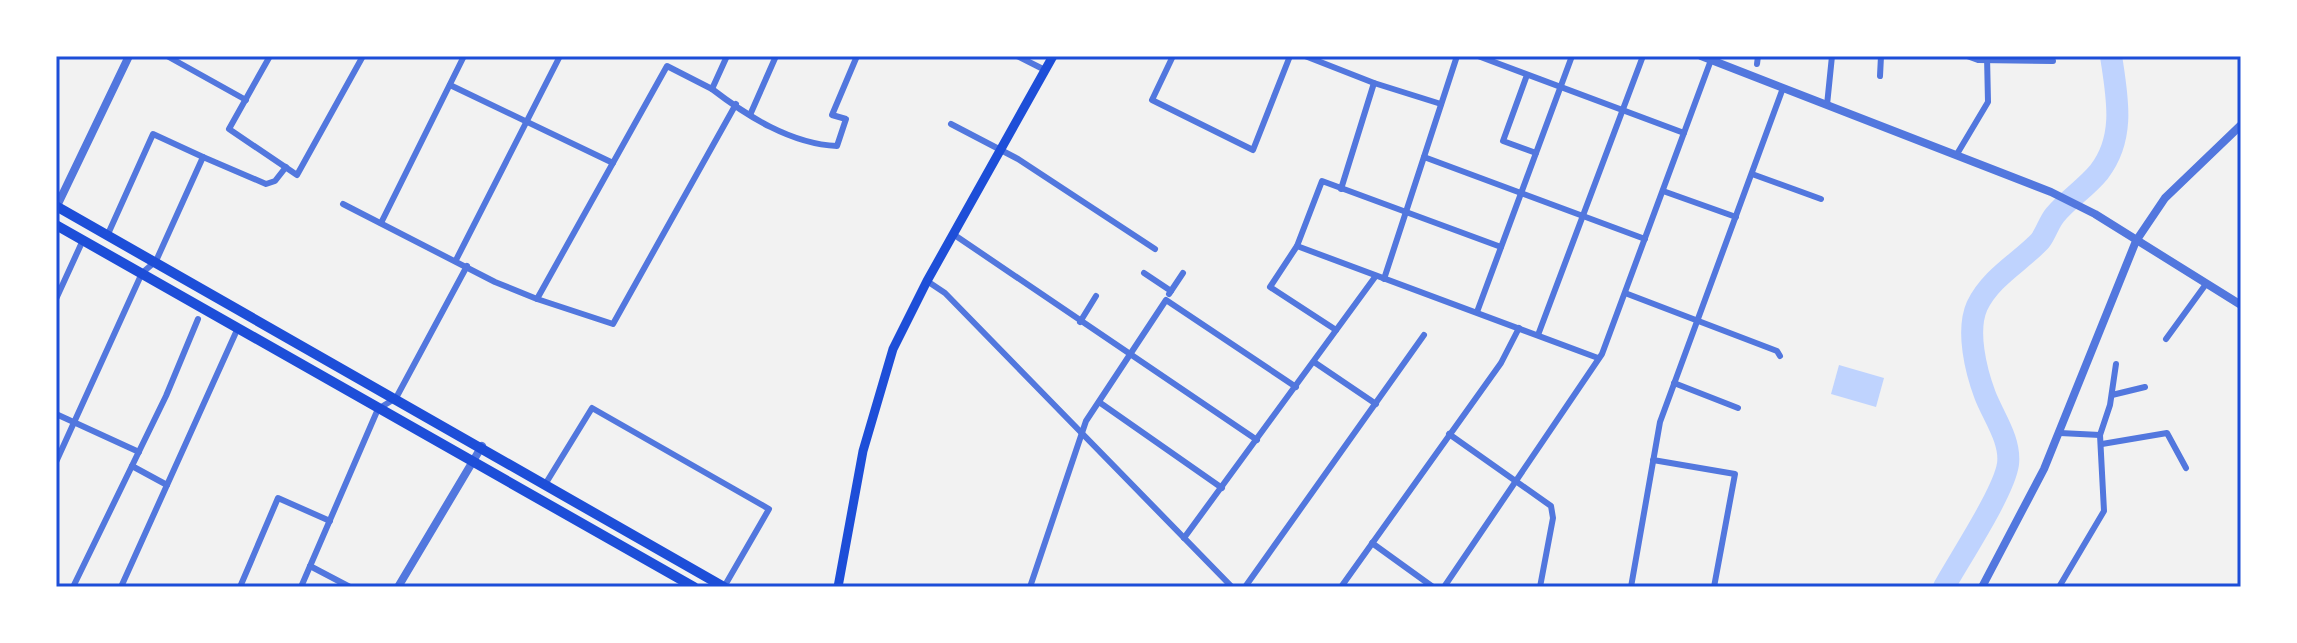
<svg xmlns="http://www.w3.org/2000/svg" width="2297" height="643" font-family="'DejaVu Sans',sans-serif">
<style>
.water{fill:#bfd3fe}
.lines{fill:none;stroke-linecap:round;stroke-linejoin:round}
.river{stroke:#bfd3fe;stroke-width:22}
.minor{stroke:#5277de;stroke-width:6}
.tertiary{stroke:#5277de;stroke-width:8}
.secondary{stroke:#1d4ed8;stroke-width:9}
.primary{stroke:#1d4ed8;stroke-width:10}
.neatline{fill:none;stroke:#1d4ed8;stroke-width:3}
</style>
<rect width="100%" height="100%" fill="#f2f2f2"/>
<path class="water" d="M1839,365L1884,378L1876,407L1831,394Z"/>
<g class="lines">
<path class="river" d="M1944,587C1960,558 2004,492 2008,464C2011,440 1993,416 1985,395C1976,371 1966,331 1977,306C1991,277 2019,263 2040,241C2046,233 2049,222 2055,215C2068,199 2086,188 2099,172C2126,137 2117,96 2111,56"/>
<g class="minor">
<path d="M167,56L246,100"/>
<path d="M270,56L229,129L297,175L363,56"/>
<path d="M1017,56L1045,70"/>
<path d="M1173,56L1152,100L1253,150L1290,56"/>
<path d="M1305,56L1374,83L1441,104"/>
<path d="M1478,56L1684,133"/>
<path d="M1967,56L1978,60L2053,61"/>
<path d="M1757,64L1758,56"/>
<path d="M1527,75L1503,141L1536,153"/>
<path d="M1880,76L1881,56"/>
<path d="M450,85L613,163"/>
<path d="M712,89C747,116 791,144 837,146L846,119L832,115L857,56"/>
<path d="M1827,105L1832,56"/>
<path d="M750,115L776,56"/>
<path d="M951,124L1018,159L1155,249"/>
<path d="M1957,154L1988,102L1987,56"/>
<path d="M1424,157L1645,239"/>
<path d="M1752,174L1821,199"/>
<path d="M1341,189L1374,83"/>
<path d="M1663,191L1736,217"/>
<path d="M343,204L495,282L537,299L667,66L712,89L727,56"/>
<path d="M381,223L464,56"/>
<path d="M108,234L153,134L203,157"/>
<path d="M953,234L1257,440"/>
<path d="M1297,246L1598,358"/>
<path d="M456,260L560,56"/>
<path d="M1144,273L1171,291"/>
<path d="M1384,279L1457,56"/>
<path d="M927,281L945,293L1232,587"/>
<path d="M1625,293L1777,351L1780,356"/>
<path d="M1169,294L1183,273"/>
<path d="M56,299L83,240"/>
<path d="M537,299L613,324L736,104"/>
<path d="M1477,312L1572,56"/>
<path d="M1080,322L1096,296"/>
<path d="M1336,330L1270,287L1297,246L1322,181L1501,247"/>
<path d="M1538,335L1643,56"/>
<path d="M2166,339L2206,284"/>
<path d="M1314,362L1376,404"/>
<path d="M1674,383L1738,408"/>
<path d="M2112,395L2145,387"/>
<path d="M1099,402L1222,488"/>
<path d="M56,414L139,452"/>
<path d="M2060,433L2100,435"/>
<path d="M1449,434L1551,506L1553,518L1540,587"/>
<path d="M2102,444L2167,433L2186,468"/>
<path d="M1653,460L1735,474L1714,587"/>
<path d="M56,462L142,273L156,261L203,157L266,184L275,181L286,167"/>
<path d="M132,466L167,485"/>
<path d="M546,483L592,408L769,509L724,587"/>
<path d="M1184,538L1375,277"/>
<path d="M1372,543L1433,587"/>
<path d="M310,566L350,587"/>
<path d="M73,587L166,396L198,319"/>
<path d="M121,587L237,330"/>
<path d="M240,587L278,498L330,521"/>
<path d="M301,587L378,409L396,398L467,266"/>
<path d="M1030,587L1086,421L1166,300L1296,387"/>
<path d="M1245,587L1424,335"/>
<path d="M1341,587L1501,363L1519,328"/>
<path d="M1444,587L1602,354L1711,60"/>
<path d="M1631,587L1660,422L1783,88"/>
<path d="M2059,587L2104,511L2100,435L2110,405L2116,364"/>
</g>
<g class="tertiary">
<path d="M1701,56L2051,192L2095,214L2241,305"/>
<path d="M56,208L129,56"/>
<path d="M398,587L482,446"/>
<path d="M1982,587L2044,469L2136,241L2165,198L2241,125"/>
</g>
<path class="secondary" d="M838,587L863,451L893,349L927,281L1053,56"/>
<g class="primary">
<path d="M56,206L724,587"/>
<path d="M56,225L694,587"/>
</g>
</g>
<rect width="2297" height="643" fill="none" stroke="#ffffff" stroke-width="116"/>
<rect x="58" y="58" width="2181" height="527" class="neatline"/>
</svg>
